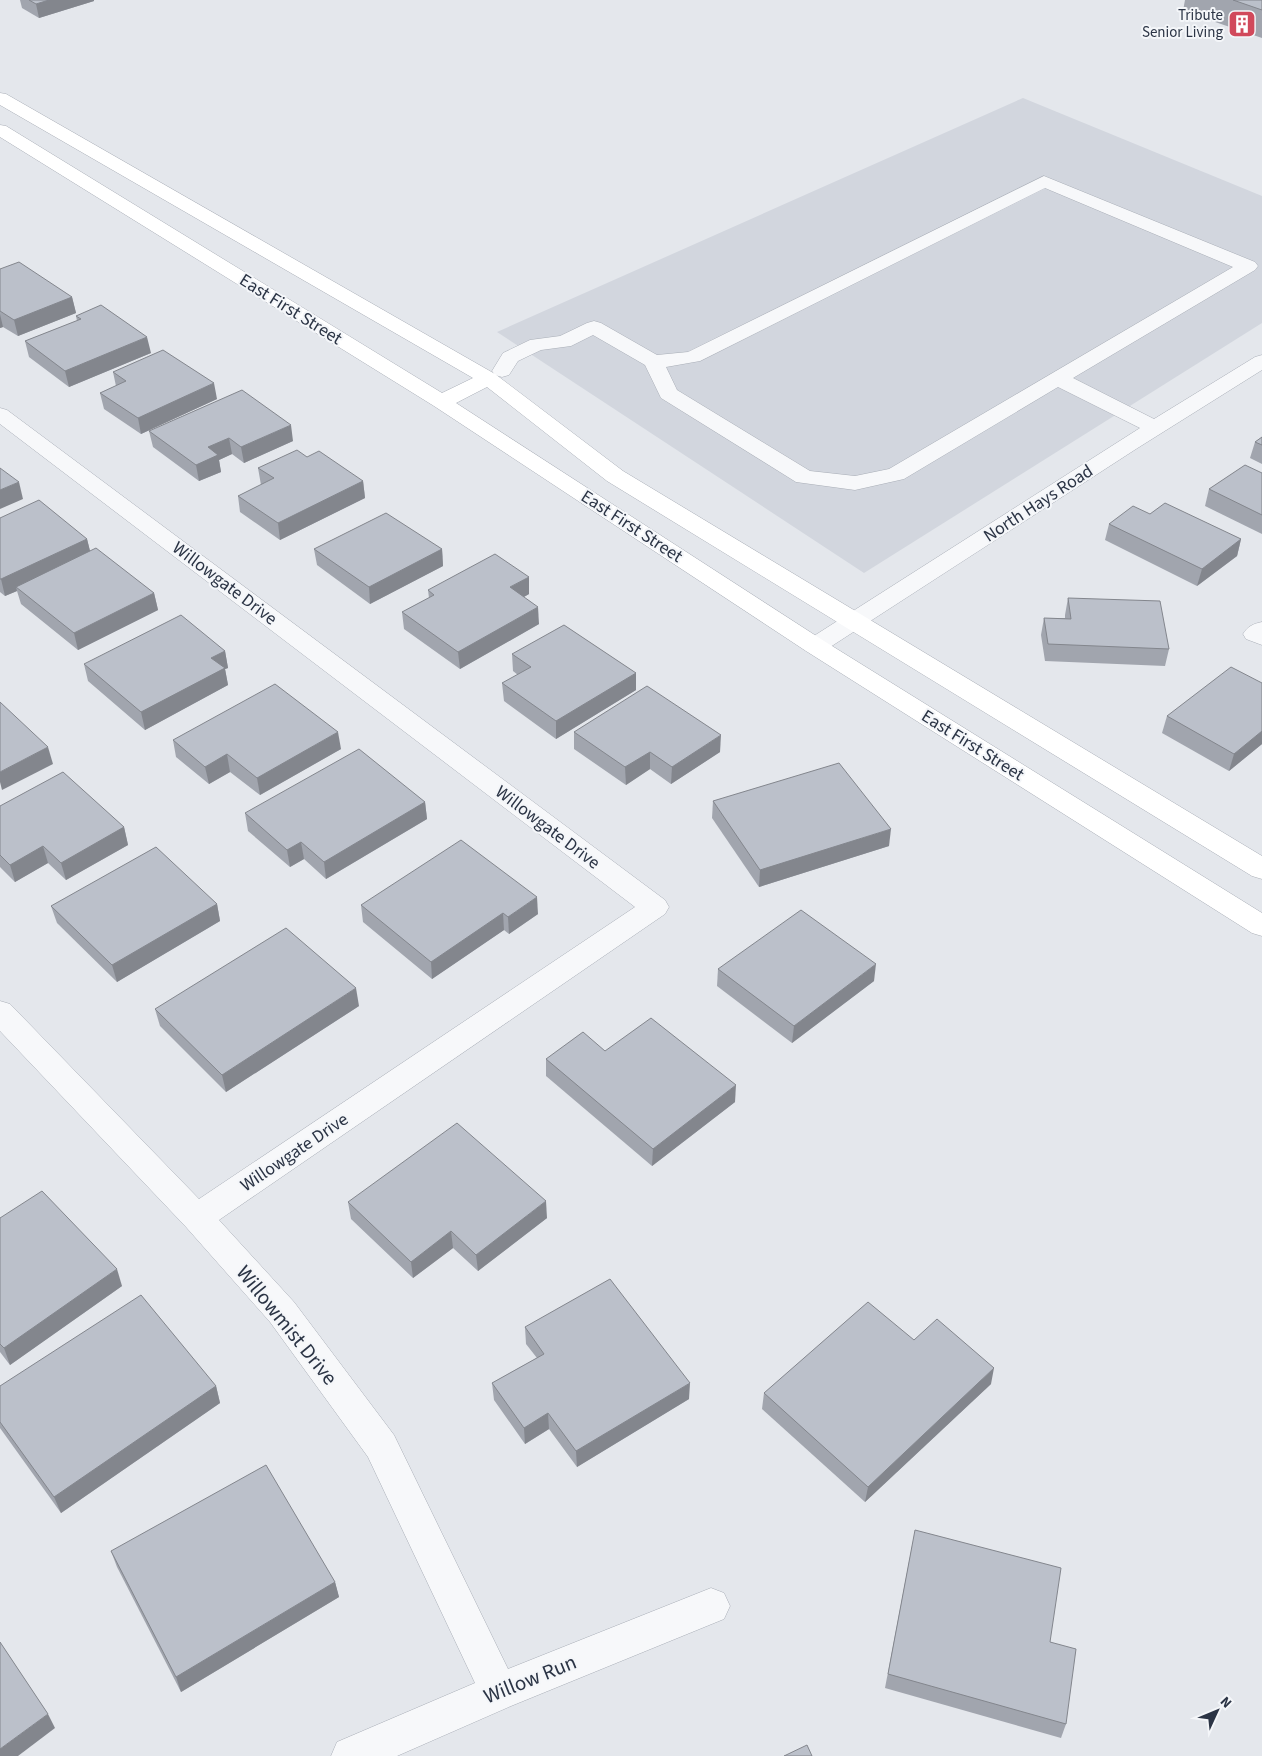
<svg xmlns="http://www.w3.org/2000/svg" width="1262" height="1756" font-family="'Source Sans 3',sans-serif">
<style>
.built{fill:#d2d6de}
.lines{fill:none;stroke-linecap:round;stroke-linejoin:round}
.minor-casing{stroke:#a9aeb7;stroke-width:1}
.secondary-casing{stroke:#a9aeb7;stroke-width:1}
.minor{fill:#f7f8fa;fill-rule:evenodd}
.secondary{fill:#fff;fill-rule:evenodd}
.wall{fill:#a1a5ae}
.shaded-wall{fill:#83868d}
.building{fill:#bbc0ca;stroke:#83868d}
.labels{text-anchor:middle;stroke-width:4;stroke-linejoin:round;paint-order:stroke}
.far-poi-label{font-size:15px;fill:#2b3445;stroke:#f4f6f9;text-anchor:end}
.street-label{font-size:18px;fill:#2b3445;stroke:#f4f6f9}
.near-street-label{font-size:21px;fill:#2b3445;stroke:#f4f6f9}
</style>
<rect width="100%" height="100%" fill="#e4e7ec"/>
<path class="built" d="M1023,98L1262,196V323L864,573L497,332Z"/>
<g class="lines">
<defs>
<g id="minor">
<path d="M1044,176L1255,262L1258,266L1255,270L1073,378L1154,419L1255,357L1262,355V370L1136,449L824,651L815,654L806,651L803,646L806,641L1140,428L1058,387L904,479L855,490L796,482L661,398L645,365L593,335L571,346L541,350L518,361L509,375L502,377L495,375L492,371L503,353L530,340L560,336L587,323L594,321L601,323L657,355L688,352ZM1045,188L1233,267L889,469L855,476L810,471L677,390L666,367L700,361Z"/>
<path d="M0,408L7,410L665,900L669,907L665,914L219,1220L294,1302L394,1435L508,1669L711,1588L724,1593L730,1606L724,1619L511,1706L397,1756H331L337,1742L475,1683L368,1457L270,1322L186,1227L0,1031V1001L10,1004L199,1199L635,907L0,424Z"/>
<path d="M1262,622V645L1246,639L1243,634C1248,626 1253,624 1262,622Z"/>
</g>
<path id="secondary" d="M0,93L6,94L495,374L623,471L1262,856V879L1252,876L607,481L487,387L456,403L824,641L1262,913V936L1252,933L806,651L434,406L0,137V125L6,126L442,393L473,378L0,105Z"/>
</defs>
<use href="#minor" class="minor-casing"/>
<use href="#secondary" class="secondary-casing"/>
<use href="#minor" class="minor"/>
<use href="#secondary" class="secondary"/>
</g>
<g class="wall">
<path d="M20,0H94V1L39,18L22,8Z"/>
<path d="M1185,0H1262V38L1183,11Z"/>
<path d="M0,269L72,297L76,313L18,336L3,327L0,328Z"/>
<path d="M76,316L151,353L69,387L29,357L25,341L77,321Z"/>
<path d="M113,372L217,399L141,434L104,409L100,393L116,386Z"/>
<path d="M149,431L293,441L244,463L232,454L219,460L221,472L199,481L153,447Z"/>
<path d="M1262,437V464L1250,458L1255,442Z"/>
<path d="M307,457L363,481L365,498L280,540L240,512L238,496L261,485L258,468Z"/>
<path d="M1262,473V534L1205,506L1209,489Z"/>
<path d="M1150,514L1241,539L1237,556L1197,586L1105,540L1109,524Z"/>
<path d="M0,518L87,539L90,551L154,593L158,610L78,650L21,604L17,591L5,596L0,592Z"/>
<path d="M314,549H442L443,566L370,604L317,565Z"/>
<path d="M428,590L529,594L524,597L539,624L460,669L404,629L402,612L429,598Z"/>
<path d="M1068,598L1169,649L1165,666L1045,661L1041,635L1044,618H1065V615Z"/>
<path d="M225,651L228,668L225,669L228,685L145,730L88,681L84,664Z"/>
<path d="M512,654L636,673V690L556,739L504,701L502,683L518,675L513,671Z"/>
<path d="M1262,683V744L1229,771L1162,733L1167,716Z"/>
<path d="M574,732L720,752L671,784L650,769L626,785L574,749Z"/>
<path d="M173,740L341,749L260,795L230,772L209,784L176,757Z"/>
<path d="M713,801L889,846L759,887L712,818Z"/>
<path d="M425,802L427,819L326,879L304,859L290,867L248,831L245,813Z"/>
<path d="M0,806L124,827L128,845L66,880L48,863L15,882L0,867Z"/>
<path d="M217,904L220,921L117,982L57,923L51,906Z"/>
<path d="M361,905L538,914L509,934L504,930L432,979L363,922Z"/>
<path d="M718,969L874,981L792,1043L717,986Z"/>
<path d="M359,1006L226,1092L160,1026L155,1009Z"/>
<path d="M605,1051L735,1102L652,1166L546,1076V1059Z"/>
<path d="M348,1202L547,1218L478,1271L453,1248L413,1278L351,1219Z"/>
<path d="M0,1218L122,1286L10,1365L0,1352Z"/>
<path d="M525,1327L689,1399L577,1467L549,1429L525,1444L494,1400L492,1383L537,1358L526,1344Z"/>
<path d="M914,1340L991,1384L865,1502L762,1409L764,1393Z"/>
<path d="M0,1386H216L220,1403L61,1513L0,1428Z"/>
<path d="M912,1546L1050,1642L1066,1724L1061,1738L885,1688Z"/>
<path d="M111,1551L335,1582L339,1597L181,1692L117,1567Z"/>
</g>
<g class="shaded-wall">
<path d="M49,0H94V1L39,18L36,4Z"/>
<path d="M72,297L76,313L18,336L14,320Z"/>
<path d="M0,314L3,327L0,328Z"/>
<path d="M147,337L151,353L69,387L65,371Z"/>
<path d="M214,383L217,399L141,434L138,418Z"/>
<path d="M291,425L293,441L244,463L241,447Z"/>
<path d="M229,438L232,454L219,460L221,472L199,481L196,465L208,447Z"/>
<path d="M363,481L365,498L280,540L278,523Z"/>
<path d="M19,482L23,499L0,509V490Z"/>
<path d="M87,539L91,555L16,587L17,591L5,596L1,579Z"/>
<path d="M1241,539L1237,556L1197,586L1202,569Z"/>
<path d="M442,549L443,566L370,604L369,587Z"/>
<path d="M529,577V594L511,604L510,587Z"/>
<path d="M154,593L158,610L78,650L74,633Z"/>
<path d="M538,607L539,624L460,669L458,652Z"/>
<path d="M225,651L228,668L225,669L228,685L145,730L141,712L211,658Z"/>
<path d="M636,673V690L556,739V721Z"/>
<path d="M1262,731V744L1229,771L1234,754Z"/>
<path d="M338,732L341,749L260,795L257,778Z"/>
<path d="M721,735L720,752L671,784L672,767Z"/>
<path d="M48,747L53,764L2,790L0,782V772Z"/>
<path d="M650,752V769L626,785L625,767Z"/>
<path d="M227,754L230,772L209,784L205,767Z"/>
<path d="M425,802L427,819L326,879L324,862Z"/>
<path d="M124,827L128,845L66,880L61,863Z"/>
<path d="M891,829L889,846L759,887L760,870Z"/>
<path d="M301,842L304,859L290,867L287,850Z"/>
<path d="M43,846L48,863L15,882L10,865Z"/>
<path d="M537,897L538,914L509,934L508,917Z"/>
<path d="M217,904L220,921L117,982L112,965Z"/>
<path d="M503,913L504,930L432,979L431,962Z"/>
<path d="M876,964L874,981L792,1043L794,1026Z"/>
<path d="M356,988L359,1006L226,1092L222,1075Z"/>
<path d="M736,1085L735,1102L652,1166L653,1149Z"/>
<path d="M546,1201L547,1218L478,1271L476,1255Z"/>
<path d="M451,1231L453,1248L413,1278L411,1262Z"/>
<path d="M117,1269L122,1286L10,1365L4,1348Z"/>
<path d="M994,1368L991,1384L865,1502L868,1487Z"/>
<path d="M690,1383L689,1399L577,1467L576,1451Z"/>
<path d="M216,1386L220,1403L61,1513L54,1497Z"/>
<path d="M548,1413L549,1429L525,1444L524,1428Z"/>
<path d="M335,1582L339,1597L181,1692L176,1677Z"/>
<path d="M48,1714L55,1728L18,1756H0V1749Z"/>
</g>
<g class="building">
<path d="M29,0H49L36,4Z"/>
<path d="M1233,0H1262V10Z"/>
<path d="M19,262L72,297L14,320L0,311V269Z"/>
<path d="M101,305L147,337L65,371L25,341L81,319L76,316Z"/>
<path d="M163,350L214,383L138,418L100,393L126,381L113,372Z"/>
<path d="M242,390L291,425L241,447L229,438L208,447L218,455L196,465L149,431Z"/>
<path d="M1262,437V445L1255,442Z"/>
<path d="M297,450L307,457L319,451L363,481L278,523L238,496L274,478L258,468Z"/>
<path d="M1245,465L1262,473V515L1209,489Z"/>
<path d="M0,468L19,482L0,490Z"/>
<path d="M39,500L87,539L1,579H0V518Z"/>
<path d="M1165,503L1241,539L1202,569L1109,524L1133,506L1150,514Z"/>
<path d="M386,513L442,549L369,587L314,549Z"/>
<path d="M96,548L154,593L74,633L16,587Z"/>
<path d="M495,554L529,577L510,587L538,607L458,652L402,612L434,595L428,590Z"/>
<path d="M1068,598L1160,601L1169,649L1048,644L1044,618L1071,619Z"/>
<path d="M181,615L225,651L211,658L225,668L141,712L84,664Z"/>
<path d="M564,625L636,673L556,721L502,683L531,667L512,654Z"/>
<path d="M1231,667L1262,683V731L1234,754L1167,716Z"/>
<path d="M275,684L338,732L257,778L227,754L205,767L173,740Z"/>
<path d="M647,686L721,735L672,767L650,752L625,767L574,732Z"/>
<path d="M0,702L48,747L0,772Z"/>
<path d="M359,749L425,802L324,862L301,842L287,850L245,813Z"/>
<path d="M839,763L891,829L760,870L713,801Z"/>
<path d="M63,772L124,827L61,863L43,846L10,865L0,855V806Z"/>
<path d="M461,840L537,897L508,917L503,913L431,962L361,905Z"/>
<path d="M156,847L217,904L112,965L51,906Z"/>
<path d="M801,910L876,964L794,1026L718,969Z"/>
<path d="M286,928L356,988L222,1075L155,1009Z"/>
<path d="M651,1018L736,1085L653,1149L546,1059L583,1032L605,1051Z"/>
<path d="M457,1123L546,1201L476,1255L451,1231L411,1262L348,1202Z"/>
<path d="M42,1191L117,1269L4,1348L0,1344V1218Z"/>
<path d="M610,1279L690,1383L576,1451L548,1413L524,1428L492,1383L544,1354L525,1327Z"/>
<path d="M141,1295L216,1386L54,1497L0,1422V1386Z"/>
<path d="M868,1302L914,1340L937,1319L994,1368L868,1487L764,1393Z"/>
<path d="M266,1465L335,1582L176,1677L111,1551Z"/>
<path d="M915,1530L1061,1568L1050,1642L1076,1649L1066,1724L888,1674Z"/>
<path d="M0,1642L48,1714L0,1749Z"/>
<path d="M807,1745L812,1756H784Z"/>
</g>
<defs>
<symbol id="building-square" viewBox="-11 -11 22 22"><rect x="-9" y="-9" width="18" height="18" rx="4" fill="#d1495b" stroke="#f4f6f9"/><path d="M-4-6H4V6H1V3H-1V6H-4ZM-2.5-4.3h1.7v1.8h-1.7ZM.8-4.3h1.7v1.8H.8ZM-2.5-1h1.7V.8h-1.7ZM.8-1h1.7V.8H.8Z" fill="#fff"/></symbol>
</defs>
<g fill-rule="evenodd">
<use href="#building-square" x="1226" y="8" width="32" height="32"/>
</g>
<g class="labels">
<g class="far-poi-label">
<text x="1223" y="20">Tribute<tspan x="1223" dy="17">Senior Living</tspan></text>
</g>
<g class="street-label">
<text transform="translate(291 309) rotate(32)" y="6">East First Street</text>
<text transform="translate(1038 503) rotate(-33)" y="6">North Hays Road</text>
<text transform="translate(632 526) rotate(33)" y="6">East First Street</text>
<text transform="translate(225 583) rotate(37)" y="6">Willowgate Drive</text>
<text transform="translate(973 745) rotate(32)" y="6">East First Street</text>
<text transform="translate(548 827) rotate(37)" y="6">Willowgate Drive</text>
<text transform="translate(294 1152) rotate(-34)" y="6">Willowgate Drive</text>
</g>
<g class="near-street-label">
<text transform="translate(287 1325) rotate(51)" y="7">Willowmist Drive</text>
<text transform="translate(530 1679) rotate(-22)" y="7">Willow Run</text>
</g>
</g>
<g transform="translate(1217 1711) rotate(46)" stroke="#f4f6f9" stroke-width="4" paint-order="stroke">
<path d="M0-4L9 19L0 12L-9 19Z" fill="#2b3445"/>
<text y="-8" font-size="14" font-weight="bold" text-anchor="middle" fill="#2b3445">N</text>
</g>
</svg>
